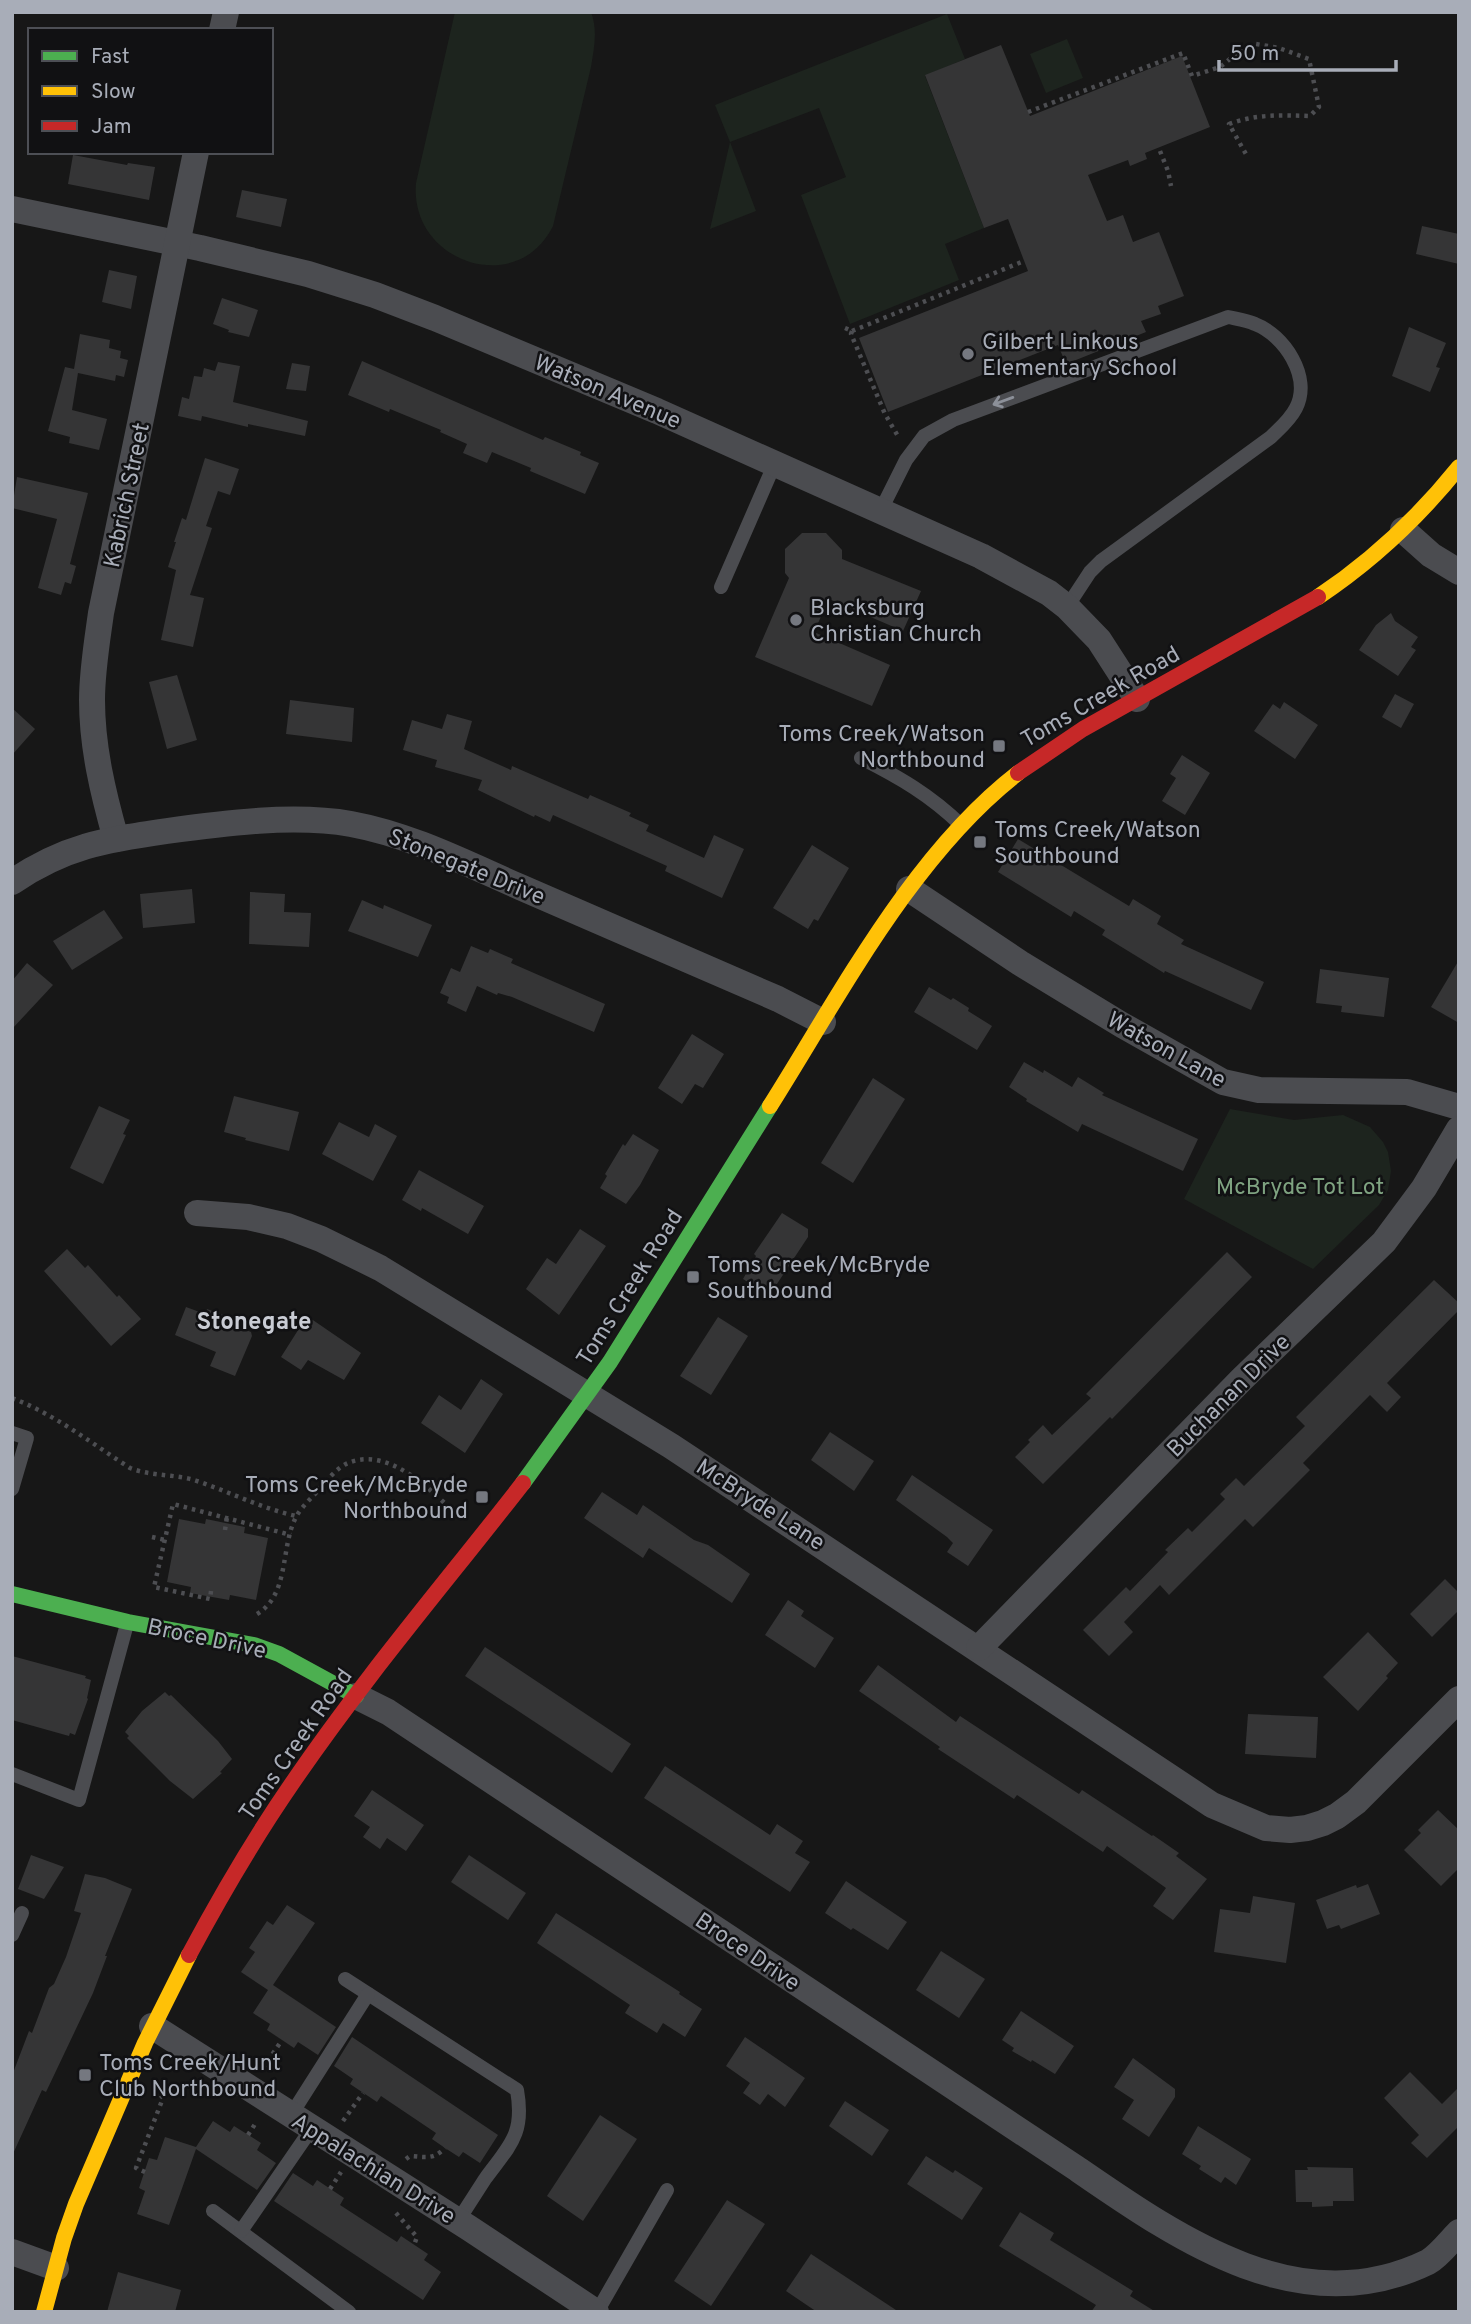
<svg xmlns="http://www.w3.org/2000/svg" width="1471" height="2324" font-family="Overpass,sans-serif">
<style>
.green{fill:#1d241e}
.building{fill:#353536}
.lines{fill:none;stroke-linecap:round;stroke-linejoin:round}
.path{stroke:#4d4e52;stroke-width:4.5;stroke-dasharray:3.5 5;stroke-linecap:butt}
.lane{stroke:#4b4c50;stroke-width:14}
.street{stroke:#4b4c50;stroke-width:26}
.fast{stroke:#4caf50;stroke-width:16}
.slow{stroke:#ffc107;stroke-width:16}
.jam{stroke:#c62828;stroke-width:16}
.oneway{stroke:#8c9099}
.poi-dot{fill:#757880;stroke:#111113;stroke-width:2.5}
.labels{text-anchor:middle;stroke-width:5;stroke-linejoin:round;paint-order:stroke}
.poi-label{font-size:23px;fill:#a8adb8;stroke:#111113;text-anchor:start}
.street-label{font-size:23px;fill:#a8adb8;stroke:#111113}
.park-label{font-size:23px;fill:#7fa381;stroke:#111113}
.neighbourhood-label{font-size:24px;font-weight:bold;fill:#c9ccd4;stroke:#111113}
</style>
<rect width="100%" height="100%" fill="#171717"/>
<g class="green">
<path d="M455,12H591C598,31 594,48 591,67L553,226C517,299 409,262 416,183Z"/>
<path d="M947,14L965,59L925,76L984,228L945,244L959,280L850,324L801,195L846,177L819,108L730,142L756,211L710,229L730,142L715,105Z"/>
<path d="M1067,39L1083,78L1046,93L1030,54Z"/>
<path d="M1230,1109L1294,1120L1343,1115L1370,1127L1383,1142L1388,1152L1391,1171L1388,1190L1379,1205L1313,1269L1184,1199Z"/>
</g>
<g class="building">
<path d="M1001,45L1030,116L1182,56L1210,127L1145,153L1147,159L1130,166L1128,160L1088,175L1107,221L1123,215L1133,242L1159,232L1184,296L1158,306L1161,314L1141,321L1146,332L1066,364L1058,345L888,412L859,338L1028,271L1008,219L984,228L925,75Z"/>
<path d="M73,155L127,165L128,163L155,167L149,200L68,184Z"/>
<path d="M242,190L287,199L281,227L236,217Z"/>
<path d="M1422,226L1459,234V264L1416,254Z"/>
<path d="M109,270L137,276L131,309L102,302Z"/>
<path d="M222,298L258,310L249,337L228,332L229,330L213,324Z"/>
<path d="M1409,327L1446,343L1436,367L1440,368L1430,392L1392,376Z"/>
<path d="M80,334L110,340L109,348L121,351L120,358L128,360L124,377L116,375L115,381L78,373L72,410L107,419L99,450L69,443L70,437L48,431L65,367L74,369Z"/>
<path d="M362,361L543,440L545,437L581,452L580,455L599,463L585,494L530,471L531,468L492,452L487,463L463,453L467,444L440,432L441,430L390,409L389,412L348,395Z"/>
<path d="M218,362L240,366L233,402L308,421L305,436L248,424V427L202,416L201,421L178,416L182,397L189,399L194,376L202,377L204,368L215,371Z"/>
<path d="M292,363L310,366L306,391L286,389Z"/>
<path d="M205,458L239,469L230,495L218,491L206,526L212,528L190,595L204,598L193,647L161,640L176,570L168,567L176,542H174L182,518L186,520Z"/>
<path d="M17,477L88,493L70,564L76,566L71,584L65,582L61,595L38,588L57,519L12,508Z"/>
<path d="M802,533H826L842,550V559L921,591L903,631L829,599L814,632L890,665L872,706L755,657L789,578L785,573V549Z"/>
<path d="M1391,613L1395,621L1418,637L1411,647L1416,650L1398,676L1359,650L1376,625Z"/>
<path d="M177,675L197,740L167,749L149,682Z"/>
<path d="M1395,694L1414,704L1401,728L1382,717Z"/>
<path d="M290,700L354,708L352,742L286,734Z"/>
<path d="M1284,702L1318,725L1295,759L1254,731L1273,704L1280,709Z"/>
<path d="M12,708L35,729L12,755Z"/>
<path d="M447,714L472,721L464,749L511,770L512,766L588,799L590,795L631,813L629,816L649,825L646,831L704,858L714,835L744,849L722,898L665,871L667,866L553,815L550,822L535,815L534,817L478,790L482,780L435,767L437,760L403,750L412,720L442,729Z"/>
<path d="M1182,755L1210,773L1185,815L1162,801L1176,778L1170,774Z"/>
<path d="M1018,839L1129,906L1133,899L1161,916L1157,924L1184,940L1181,944L1264,982L1251,1010L1165,971L1164,973L1102,935L1105,930L1074,911L1071,917L998,872Z"/>
<path d="M812,845L849,868L818,921L814,919L808,929L773,908Z"/>
<path d="M192,889L195,923L143,928L140,894Z"/>
<path d="M250,892L285,894L284,912L311,913L309,947L249,944Z"/>
<path d="M362,900L383,909L384,905L432,925L418,957L348,931Z"/>
<path d="M104,910L123,938L72,970L53,941Z"/>
<path d="M471,946L488,953L490,949L513,959L511,963L605,1004L594,1032L512,997L498,993L497,995L477,986L466,1012L447,1003L449,997L440,993L451,968L460,972Z"/>
<path d="M1459,960V1023L1431,1007Z"/>
<path d="M27,963L53,985L12,1029V981Z"/>
<path d="M1320,969L1389,978L1384,1017L1341,1012L1342,1006L1316,1003Z"/>
<path d="M929,987L951,1000L953,998L969,1008L968,1011L992,1026L977,1050L914,1012Z"/>
<path d="M692,1034L724,1054L703,1088L695,1084L682,1104L658,1088Z"/>
<path d="M1024,1062L1043,1073L1044,1070L1072,1087L1078,1077L1104,1093L1102,1095L1198,1139L1183,1171L1082,1124L1078,1132L1026,1101L1027,1099L1009,1087Z"/>
<path d="M873,1078L905,1099L853,1183L821,1163Z"/>
<path d="M234,1096L299,1112L289,1151L245,1140L246,1138L224,1132Z"/>
<path d="M99,1106L130,1120L123,1134L126,1135L103,1184L70,1168Z"/>
<path d="M339,1122L369,1137L375,1124L397,1136L373,1181L322,1154Z"/>
<path d="M633,1134L659,1150L640,1185L626,1204L600,1188L607,1176L605,1174L623,1144L625,1146Z"/>
<path d="M419,1170L484,1206L468,1234L422,1208L421,1211L402,1200Z"/>
<path d="M782,1213L808,1229V1237L769,1296L743,1279L756,1256L754,1254Z"/>
<path d="M580,1229L606,1246L559,1315L526,1289L547,1258L556,1264Z"/>
<path d="M67,1249L85,1268L88,1265L117,1297L119,1295L141,1319L111,1346L44,1271Z"/>
<path d="M1227,1252L1252,1277L1112,1419L1110,1417L1043,1484L1015,1457L1030,1442L1028,1440L1043,1425L1052,1435L1091,1398L1086,1394Z"/>
<path d="M1434,1280L1459,1303V1310L1387,1383L1401,1397L1387,1412L1370,1395L1303,1463L1310,1470L1253,1527L1245,1519L1169,1595L1160,1585L1124,1622L1133,1632L1109,1656L1083,1630L1126,1587L1130,1591L1168,1552L1165,1550L1188,1528L1192,1532L1225,1499L1220,1494L1236,1478L1244,1486L1305,1426L1296,1417Z"/>
<path d="M186,1307L205,1314L207,1309L234,1319L232,1324L251,1332L252,1336L235,1376L210,1366L216,1352L175,1335Z"/>
<path d="M307,1316L361,1353L344,1380L308,1360L301,1370L281,1357Z"/>
<path d="M718,1317L748,1336L711,1395L680,1376Z"/>
<path d="M481,1379L503,1394L465,1453L421,1423L439,1395L461,1410Z"/>
<path d="M830,1432L874,1461L854,1491L811,1460Z"/>
<path d="M912,1475L993,1530L968,1566L947,1552L953,1543L947,1537L896,1500Z"/>
<path d="M602,1492L637,1515L643,1505L694,1540L708,1545L750,1574L732,1603L649,1548L643,1558L584,1518Z"/>
<path d="M179,1519L205,1524L206,1519L245,1527L244,1533L268,1538L256,1600L230,1595L229,1600L190,1593L191,1587L167,1582Z"/>
<path d="M1445,1579L1459,1593V1610L1432,1637L1410,1614Z"/>
<path d="M788,1600L804,1611L801,1616L834,1638L815,1668L765,1635Z"/>
<path d="M1368,1632L1398,1663L1386,1676L1388,1678L1358,1711L1323,1677Z"/>
<path d="M485,1647L631,1744L612,1773L465,1676Z"/>
<path d="M12,1656L86,1676L85,1678L91,1680L87,1698L88,1699L75,1735L70,1733L69,1736L12,1720Z"/>
<path d="M878,1665L956,1722L960,1716L1079,1794L1082,1790L1152,1836L1153,1835L1179,1853L1176,1856L1207,1879L1173,1920L1153,1906L1166,1888L1107,1846L1103,1852L1017,1795L1014,1799L938,1749L940,1747L859,1691Z"/>
<path d="M165,1692L169,1696L171,1695L218,1741L232,1759L220,1772L222,1773L193,1799L170,1781L127,1738L129,1736L125,1732L142,1711Z"/>
<path d="M1248,1714L1318,1717L1316,1758L1245,1754Z"/>
<path d="M665,1766L770,1835L777,1824L803,1841L795,1853L810,1862L790,1892L644,1798Z"/>
<path d="M372,1790L424,1825L406,1851L387,1838L380,1849L363,1837L370,1827L354,1816Z"/>
<path d="M1438,1810L1459,1830V1868L1441,1886L1404,1850L1421,1833L1418,1830Z"/>
<path d="M31,1855L64,1867L44,1899L18,1889Z"/>
<path d="M469,1855L526,1893L508,1920L451,1882Z"/>
<path d="M85,1874L105,1878L132,1889L105,1956H107L93,1993L46,2092L42,2090L12,2156L13,2073L29,2031L32,2033L49,1988L54,1984L66,1957L81,1913L74,1911Z"/>
<path d="M846,1881L907,1922L888,1950L853,1928L851,1930L825,1913Z"/>
<path d="M1368,1884L1380,1914L1341,1929L1339,1925L1327,1929L1316,1900L1356,1885L1357,1888Z"/>
<path d="M1253,1896L1295,1903L1286,1963L1214,1952L1220,1909L1250,1913Z"/>
<path d="M287,1905L315,1923L273,1985L336,2027L318,2055L298,2042L294,2048L267,2030L270,2024L253,2013L268,1990L241,1972L255,1952L249,1948L267,1921L273,1925Z"/>
<path d="M556,1913L680,1992L679,1994L702,2009L685,2037L663,2023L657,2033L625,2013L630,2005L537,1943Z"/>
<path d="M941,1951L985,1979L959,2018L916,1990Z"/>
<path d="M1021,2011L1074,2046L1055,2074L1032,2060L1031,2062L1012,2051L1014,2048L1002,2040Z"/>
<path d="M352,2037L498,2135L480,2163L463,2152L459,2157L445,2148L432,2139L436,2133L381,2096L377,2102L350,2084L353,2079L334,2066Z"/>
<path d="M745,2037L805,2078L785,2107L768,2094L760,2105L743,2093L750,2083L726,2066Z"/>
<path d="M1133,2058L1175,2089V2097L1149,2137L1122,2119L1134,2100L1114,2087Z"/>
<path d="M1410,2072L1442,2104L1459,2087V2126L1427,2158L1411,2143L1419,2135L1384,2098Z"/>
<path d="M845,2101L889,2130L872,2156L829,2126Z"/>
<path d="M600,2115L637,2139L583,2221L547,2196Z"/>
<path d="M213,2121L230,2132L234,2126L261,2143L257,2150L276,2163L257,2190L196,2149L169,2225L137,2214L145,2191L139,2188L149,2158L157,2160L165,2137L196,2147Z"/>
<path d="M1198,2126L1251,2159L1236,2185L1225,2177L1221,2183L1199,2169L1201,2166L1182,2154Z"/>
<path d="M926,2156L953,2173L955,2170L983,2188L962,2220L907,2184Z"/>
<path d="M1307,2167L1353,2168L1354,2201H1333V2206L1312,2207V2202H1296L1295,2170H1308Z"/>
<path d="M293,2173L313,2186L317,2180L344,2198L340,2205L397,2242L401,2236L428,2254L424,2260L441,2272L423,2300L274,2201Z"/>
<path d="M727,2200L765,2224L711,2306L674,2281Z"/>
<path d="M1020,2212L1054,2233L1050,2240L1133,2291L1130,2296L1156,2312H1091L1096,2305L999,2246Z"/>
<path d="M811,2254L899,2312H817L786,2291Z"/>
<path d="M118,2272L181,2290L175,2312H107Z"/>
</g>
<g class="lines">
<g class="path">
<path d="M1028,112L1183,53L1192,76L1220,67L1245,47L1256,44L1279,48L1309,59L1319,107L1310,116C1281,115 1256,114 1229,124L1247,156"/>
<path d="M1160,151L1168,171L1171,186"/>
<path d="M845,328L852,331"/>
<path d="M852,331L1024,261"/>
<path d="M852,331L851,334L885,414L899,438"/>
<path d="M12,1398C56,1415 91,1443 130,1468C150,1476 173,1474 194,1480C228,1491 260,1508 296,1516"/>
<path d="M225,1530L227,1517"/>
<path d="M152,1537L165,1540"/>
<path d="M211,1591L210,1599L154,1587L173,1504L291,1535"/>
<path d="M257,1614C290,1594 280,1548 296,1517C301,1507 313,1497 320,1488C327,1480 338,1467 348,1463C389,1446 432,1491 458,1516"/>
<path d="M263,2068L282,2040"/>
<path d="M343,2121L363,2093"/>
<path d="M248,2135L257,2121"/>
<path d="M406,2159L410,2156C426,2157 433,2160 445,2148"/>
<path d="M145,2172L136,2168L163,2098L157,2091"/>
<path d="M330,2189L341,2172"/>
<path d="M396,2213L417,2237L414,2245"/>
</g>
<g class="lane">
<path d="M881,510L906,460L924,436L953,420L1228,317C1237,319 1246,320 1255,324C1284,335 1312,377 1296,408C1290,420 1280,428 1271,437L1101,561L1090,572L1067,607"/>
<path d="M721,587L775,463"/>
<path d="M861,758C899,777 930,795 961,825"/>
<path d="M12,1433L27,1438L12,1489"/>
<path d="M12,1774L79,1800L127,1624"/>
<path d="M12,1935L22,1913"/>
<path d="M345,1979L517,2090C525,2135 509,2146 485,2179C476,2193 467,2207 458,2221"/>
<path d="M291,2115L368,1994"/>
<path d="M213,2211L349,2312"/>
<path d="M241,2231L312,2128"/>
<path d="M597,2312L667,2190"/>
</g>
<g class="street">
<path d="M222,30L226,12"/>
<path d="M12,209L200,248L308,274L375,295L435,318L657,411L981,556L1049,593L1067,607L1099,640L1137,699"/>
<path d="M1403,530L1431,555L1459,572"/>
<path d="M116,839C103,793 92,747 92,700C92,671 97,642 101,613L196,152"/>
<path d="M12,882C65,846 105,840 167,831C224,823 294,814 351,824C411,835 465,863 520,887C606,924 692,962 778,999L823,1022"/>
<path d="M909,889L1020,963L1122,1025L1223,1082L1259,1090L1407,1092L1459,1107"/>
<path d="M197,1213L248,1217L287,1226L321,1239L380,1268L671,1446L1212,1805L1266,1828L1290,1830L1307,1828L1323,1823L1337,1816L1356,1802L1459,1699"/>
<path d="M979,1648L1242,1379L1384,1242L1424,1188L1459,1129"/>
<path d="M356,1696L388,1712L1076,2168C1179,2239 1300,2324 1428,2262C1440,2255 1449,2242 1459,2232"/>
<path d="M152,2026L469,2228L596,2312"/>
<path d="M12,2252L56,2268"/>
</g>
<g class="fast">
<path d="M523,1483L610,1362L770,1106"/>
<path d="M12,1594L128,1622L254,1645L279,1654L356,1696"/>
</g>
<g class="slow">
<path d="M1318,597C1372,561 1418,518 1459,467"/>
<path d="M770,1106C840,995 913,854 1018,773"/>
<path d="M44,2312L64,2238L76,2204L145,2043L189,1955"/>
</g>
<g class="jam">
<path d="M1018,773L1083,729L1318,597"/>
<path d="M189,1955C221,1895 255,1837 293,1782C364,1678 446,1582 523,1483"/>
</g>
</g>
<defs><path id="oneway-shaft" d="M-6 0H5M1.5-3L5.5 0L1.5 3" fill="none" stroke-width="1.6" stroke-linecap="round" stroke-linejoin="round" transform="scale(1.75)"/></defs>
<use class="oneway" href="#oneway-shaft" transform="translate(1003 401) rotate(160)"/>
<g class="poi-dot">
<circle cx="968" cy="354" r="7"/>
<circle cx="796" cy="620" r="7"/>
<rect x="992" y="739" width="14" height="14" rx="3.5"/>
<rect x="973" y="835" width="14" height="14" rx="3.5"/>
<rect x="686" y="1270" width="14" height="14" rx="3.5"/>
<rect x="475" y="1490" width="14" height="14" rx="3.5"/>
<rect x="78" y="2068" width="14" height="14" rx="3.5"/>
</g>
<g class="labels">
<g class="poi-label">
<text x="982" y="349">Gilbert Linkous<tspan x="982" dy="26">Elementary School</tspan></text>
<text x="810" y="615">Blacksburg<tspan x="810" dy="26">Christian Church</tspan></text>
<text x="985" y="741" text-anchor="end">Toms Creek/Watson<tspan x="985" dy="26">Northbound</tspan></text>
<text x="994" y="837">Toms Creek/Watson<tspan x="994" dy="26">Southbound</tspan></text>
<text x="707" y="1272">Toms Creek/McBryde<tspan x="707" dy="26">Southbound</tspan></text>
<text x="468" y="1492" text-anchor="end">Toms Creek/McBryde<tspan x="468" dy="26">Northbound</tspan></text>
<text x="99" y="2070">Toms Creek/Hunt<tspan x="99" dy="26">Club Northbound</tspan></text>
</g>
<g class="street-label">
<text transform="translate(608 391) rotate(23)" y="8">Watson Avenue</text>
<text transform="translate(126 495) rotate(-78)" y="8">Kabrich Street</text>
<text transform="translate(1100 696) rotate(-30)" y="8">Toms Creek Road</text>
<text transform="translate(467 866) rotate(22)" y="8">Stonegate Drive</text>
<text transform="translate(1167 1049) rotate(29)" y="8">Watson Lane</text>
<text transform="translate(629 1287) rotate(-58)" y="8">Toms Creek Road</text>
<text transform="translate(1228 1395) rotate(-45)" y="8">Buchanan Drive</text>
<text transform="translate(761 1504) rotate(33)" y="8">McBryde Lane</text>
<text transform="translate(207 1638) rotate(12)" y="8">Broce Drive</text>
<text transform="translate(295 1744) rotate(-55)" y="8">Toms Creek Road</text>
<text transform="translate(748 1951) rotate(34)" y="8">Broce Drive</text>
<text transform="translate(374 2168) rotate(32)" y="8">Appalachian Drive</text>
</g>
<g class="park-label">
<text x="1300" y="1194">McBryde Tot Lot</text>
</g>
<g class="neighbourhood-label">
<text x="254" y="1329">Stonegate</text>
</g>
</g>
<rect width="1471" height="2324" fill="none" stroke="#a8adb8" stroke-width="28"/>
<rect x="28" y="28" width="245" height="126" fill="#111113" stroke="#4d4f55" stroke-width="2"/>
<rect x="42" y="51" width="35" height="10" fill="#4caf50" stroke="#4d4f55" stroke-width="2"/>
<text x="91" y="63" font-size="21" fill="#a8adb8">Fast</text>
<rect x="42" y="86" width="35" height="10" fill="#ffc107" stroke="#4d4f55" stroke-width="2"/>
<text x="91" y="98" font-size="21" fill="#a8adb8">Slow</text>
<rect x="42" y="121" width="35" height="10" fill="#c62828" stroke="#4d4f55" stroke-width="2"/>
<text x="91" y="133" font-size="21" fill="#a8adb8">Jam</text>
<path d="M1219 60v10h177v-10" fill="none" stroke="#a8adb8" stroke-width="3.5"/>
<text x="1230" y="60" font-size="21" fill="#a8adb8" stroke="#111113" stroke-width="5" paint-order="stroke">50 m</text>
</svg>
